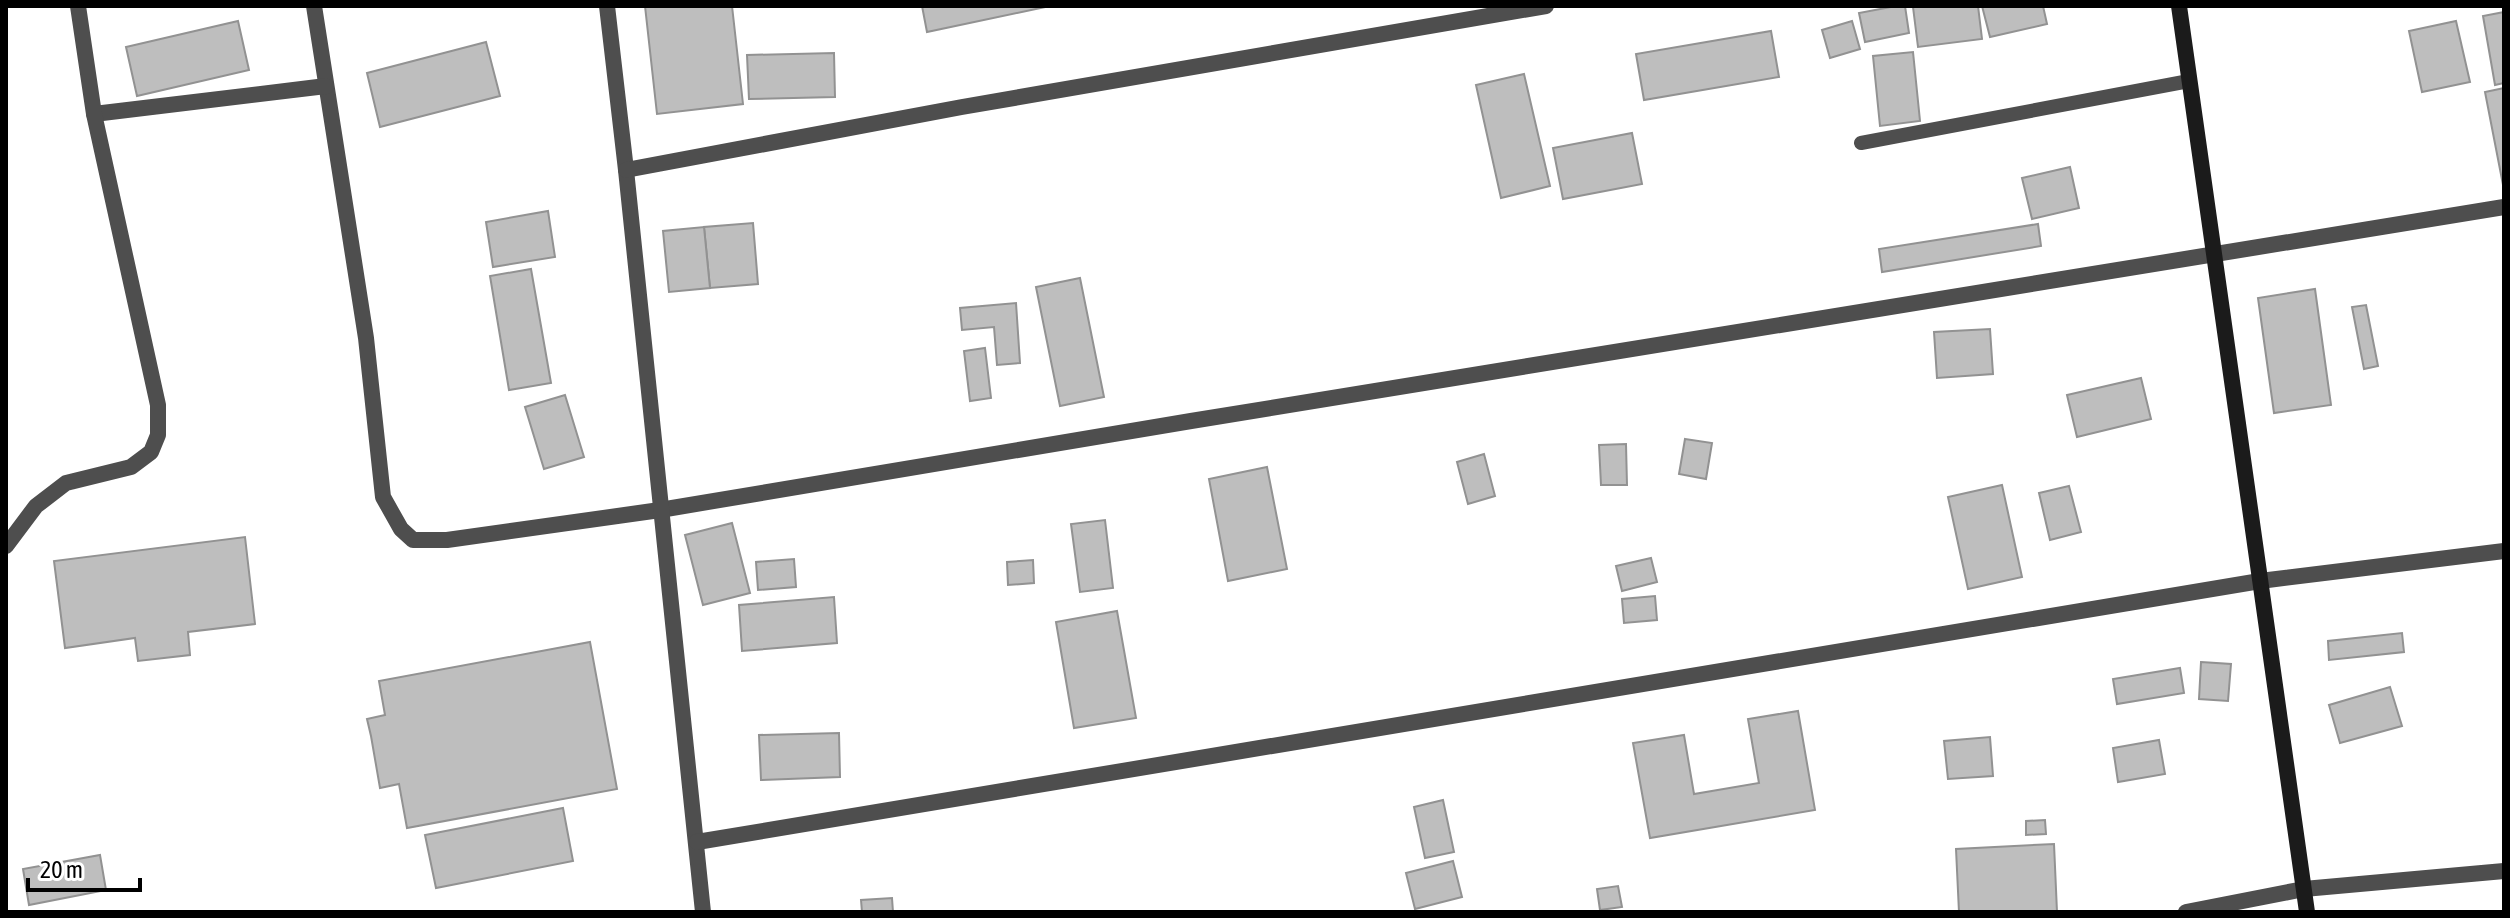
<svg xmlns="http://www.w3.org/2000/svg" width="2510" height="918" font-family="'Asap Condensed',sans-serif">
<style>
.building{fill:#bebebe;stroke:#929292;stroke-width:2}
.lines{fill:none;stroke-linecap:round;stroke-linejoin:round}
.lane{stroke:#4e4e4e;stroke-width:14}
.street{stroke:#4e4e4e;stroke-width:16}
.secondary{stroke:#1b1b1b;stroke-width:16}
</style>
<rect width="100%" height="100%" fill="#fff"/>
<g class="building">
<path d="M645,6H732L743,104L657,114Z"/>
<path d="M922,6H1050L927,32Z"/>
<path d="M1896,6H1905L1909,33L1865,42L1859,13Z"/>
<path d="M1922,6H1978L1982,39L1918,47L1913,7Z"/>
<path d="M1982,6H2043L2047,24L1990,37Z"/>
<path d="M2504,12V83L2495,85L2483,16Z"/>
<path d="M238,21L249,70L137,96L126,47Z"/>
<path d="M1852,21L1860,49L1830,58L1822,30Z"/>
<path d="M2456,21L2470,82L2422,92L2409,31Z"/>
<path d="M1771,31L1779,77L1644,100L1636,54Z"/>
<path d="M486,42L500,96L380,127L367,73Z"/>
<path d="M1913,52L1920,121L1880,126L1873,56Z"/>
<path d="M834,53L835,97L749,99L747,55Z"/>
<path d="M1524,74L1550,186L1501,198L1476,85Z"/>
<path d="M2504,88V190L2485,92Z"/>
<path d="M1632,133L1642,184L1563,199L1553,148Z"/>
<path d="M2070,167L2079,208L2032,219L2022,178Z"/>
<path d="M548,211L555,257L493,267L486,222Z"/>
<path d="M753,223L758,284L710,288L704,227Z"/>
<path d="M2038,224L2041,246L1882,272L1879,249Z"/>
<path d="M704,227L710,288L669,292L663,231Z"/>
<path d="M531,269L551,383L509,390L490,276Z"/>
<path d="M1080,278L1104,397L1060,406L1036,287Z"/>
<path d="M2315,289L2331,405L2274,413L2258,298Z"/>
<path d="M1016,303L1020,363L997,365L994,327L962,330L960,308Z"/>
<path d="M2366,305L2378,366L2364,369L2352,307Z"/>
<path d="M1990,329L1993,374L1937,378L1934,332Z"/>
<path d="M985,348L991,398L970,401L964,351Z"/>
<path d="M2141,378L2151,419L2077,437L2067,395Z"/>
<path d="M565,395L584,457L544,469L525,407Z"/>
<path d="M1685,439L1712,443L1706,479L1679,474Z"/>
<path d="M1626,444L1627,485H1601L1599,445Z"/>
<path d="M1484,454L1495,496L1468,504L1457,462Z"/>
<path d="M1267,467L1287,569L1228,581L1209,479Z"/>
<path d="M2002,485L2022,577L1968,589L1948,497Z"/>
<path d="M2069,486L2081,532L2050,540L2039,493Z"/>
<path d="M1105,520L1113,588L1080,592L1071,524Z"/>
<path d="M732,523L750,593L703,605L685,535Z"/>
<path d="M245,537L255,624L188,632L190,655L138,661L135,638L65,648L54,561Z"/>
<path d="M1651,558L1657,582L1622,591L1616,566Z"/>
<path d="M794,559L796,587L758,590L756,562Z"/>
<path d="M1033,560L1034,583L1008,585L1007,562Z"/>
<path d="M1655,596L1657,620L1624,623L1622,599Z"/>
<path d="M834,597L837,643L742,651L739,605Z"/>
<path d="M1117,611L1136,718L1074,728L1056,622Z"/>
<path d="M2402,633L2404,652L2329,660L2328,641Z"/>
<path d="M590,642L617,789L407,828L399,784L380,788L371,736L367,719L385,715L379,681Z"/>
<path d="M2201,662L2231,664L2228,701L2199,699Z"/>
<path d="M2180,668L2184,693L2117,704L2113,679Z"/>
<path d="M2390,687L2402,726L2340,743L2329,705Z"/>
<path d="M1798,711L1815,810L1650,838L1633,743L1684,735L1694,794L1759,783L1748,719Z"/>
<path d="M839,733L840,777L761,780L759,735Z"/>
<path d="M1990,737L1993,776L1948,779L1944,741Z"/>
<path d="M2159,740L2165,774L2118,782L2113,748Z"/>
<path d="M1443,800L1454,852L1425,858L1414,807Z"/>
<path d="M563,808L573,861L436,888L425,835Z"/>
<path d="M2045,820L2046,834L2026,835V821Z"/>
<path d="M2054,844L2057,912H1959L1956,849Z"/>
<path d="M100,855L106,890L29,905L23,869Z"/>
<path d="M1453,861L1462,897L1415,909L1406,873Z"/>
<path d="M1618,886L1622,907L1600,910L1597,889Z"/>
<path d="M892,898L893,912H862L861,900Z"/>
</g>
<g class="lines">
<path class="lane" d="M1861,143L2189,81"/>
<g class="street">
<path d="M314,6L366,338L383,497L401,529L413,540H447L660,510L1191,421L2504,207"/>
<path d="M607,6L626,170L703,912"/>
<path d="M94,114L326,86"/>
<path d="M626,170L962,107L1546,6"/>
<path d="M6,546L36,506L66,483L131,467L151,452L158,435V405L94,114L78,6"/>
<path d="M697,842L2260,581L2504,551"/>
<path d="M2186,912L2304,889L2504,871"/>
</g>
<path class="secondary" d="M2179,6L2307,912"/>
</g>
<rect width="2510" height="918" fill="none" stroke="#000000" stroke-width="16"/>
<path d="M28 878v12h112v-12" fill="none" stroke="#000000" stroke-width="4"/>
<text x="40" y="878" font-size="24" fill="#000000" stroke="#ffffff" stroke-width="6" paint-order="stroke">20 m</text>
</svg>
